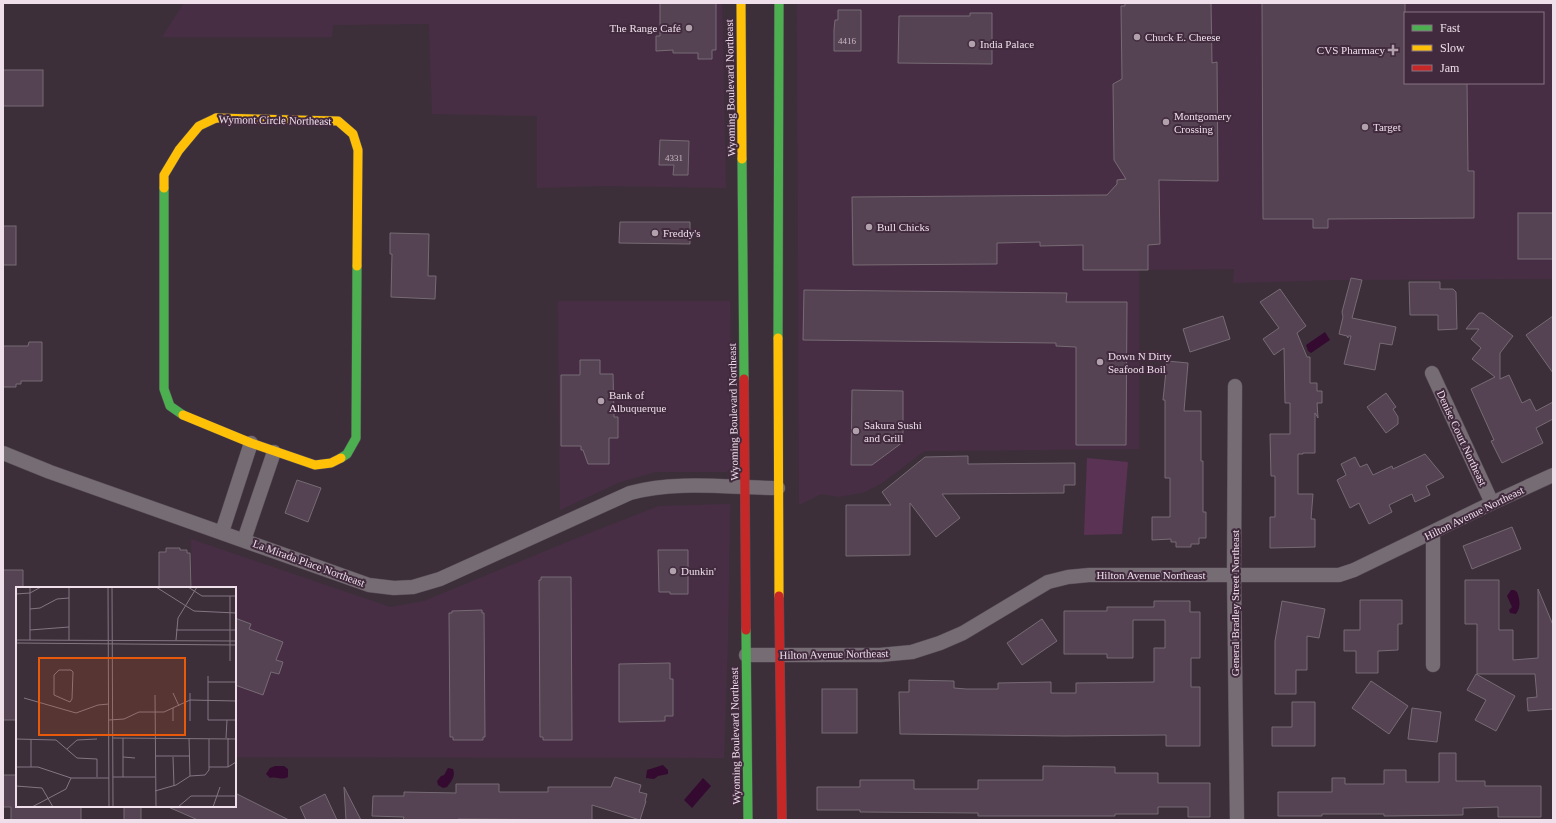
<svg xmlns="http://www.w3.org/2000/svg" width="1556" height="823" font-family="Georgia,serif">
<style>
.built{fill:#482e44;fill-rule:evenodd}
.green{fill:#5a3253}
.water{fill:#350a30}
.building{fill:#554252;stroke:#766b74}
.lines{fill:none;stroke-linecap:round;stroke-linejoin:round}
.street-casing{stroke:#574c55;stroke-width:15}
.fast-casing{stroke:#574c55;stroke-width:10}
.slow-casing{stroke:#574c55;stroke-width:10}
.jam-casing{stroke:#574c55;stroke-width:10}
.street{stroke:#766c74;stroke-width:14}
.fast{stroke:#4caf50;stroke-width:9}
.slow{stroke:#ffc107;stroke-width:9}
.jam{stroke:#c62828;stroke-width:9}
.poi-dot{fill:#b0a1ad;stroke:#412a3d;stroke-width:1.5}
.labels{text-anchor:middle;stroke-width:4;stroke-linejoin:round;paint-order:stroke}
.number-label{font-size:9px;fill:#c8b8c5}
.poi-label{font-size:11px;fill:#eedfeb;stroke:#412a3d;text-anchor:start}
.street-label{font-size:11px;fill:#eedfeb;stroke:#412a3d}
.inset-road{fill:none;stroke:#837581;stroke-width:1}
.view{fill:#e8590c;fill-opacity:0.15;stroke:#e8590c;stroke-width:2}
.inset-edge{fill:none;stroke:#eedfeb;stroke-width:2}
</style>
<rect width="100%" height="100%" fill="#3c2f3a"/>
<g class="built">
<path d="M184,3H722L726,188L601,186L537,188V116L432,114L429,24L333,25L332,37H162Z"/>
<path d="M797,3H1553V279L1334,280L1233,283L1234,269L1139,270V449L926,451L923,452L882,483L865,492L839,497L821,494L799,505ZM1405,13H1543V83H1405Z"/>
<path d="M558,301H730L732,468L726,472H656L620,482L560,510Z"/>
<path d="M730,504L728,639L724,758L235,757V588H192L191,539L390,607L424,601L582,536L659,506Z"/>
</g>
<path class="green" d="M1087,458L1128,462L1122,534L1084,535Z"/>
<g class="water">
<path d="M1325,332L1330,340L1311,353L1308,351L1306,345Z"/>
<path d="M1511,590H1514L1517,592C1520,599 1521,608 1516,614L1510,613L1509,610L1512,607L1507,596Z"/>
<path d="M663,765L668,770V774L658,776L654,779L646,778L647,770Z"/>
<path d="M275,766H284L288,769V777C281,781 277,776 270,778L266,774L270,768Z"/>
<path d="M448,768L453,769C456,776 451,782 447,787L443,788L438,785L437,781L441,776L444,775Z"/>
<path d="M703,778L711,786L692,808L684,800Z"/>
</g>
<g class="building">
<path d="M660,3H716V50H712V59H698V53H673V50L656,51V36H660Z"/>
<path d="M1125,3H1211L1212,63L1217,62L1218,181L1159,180L1160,244L1148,245V270H1083V245L1040,246V242L997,243V264L853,265L852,197L1107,195L1117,184V180L1126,179L1114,160L1113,84L1122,79L1121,6H1125Z"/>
<path d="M1262,3H1405V83H1467L1468,171H1474V218L1328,219V228H1313V219H1263Z"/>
<path d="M838,10H861V51H834V30L835,20H838Z"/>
<path d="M970,13H992V64L898,63L899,16H970Z"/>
<rect x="3" y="70" width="40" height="36"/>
<path d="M660,140L689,141L688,175H673L674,165H659Z"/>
<rect x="1518" y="213" width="35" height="46"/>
<path d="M620,222H690V244L619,243Z"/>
<rect x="3" y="226" width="13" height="39"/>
<path d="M390,233L429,234L428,276H436L435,299L391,297L392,254H390Z"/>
<path d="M1351,278L1362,280L1352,318L1396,327L1392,345L1380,343L1375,370L1344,364L1351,336H1348V338L1347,336L1339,334L1343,317L1342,312Z"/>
<path d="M1409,282H1440V289H1453L1456,292L1457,329L1438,330V315H1410Z"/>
<path d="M1280,289L1306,326L1297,333L1307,357H1310V383H1317V391H1322V403H1317L1318,418L1315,413V453H1303V454H1298V494H1313L1311,519H1315V547L1270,548V517H1275V476H1271L1270,434H1290V403H1285L1284,348L1274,355L1263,339L1279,328L1260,302Z"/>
<path d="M804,290L1067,293L1066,302H1127L1126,445H1076V347L1056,346V343L803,340Z"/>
<path d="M1479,313H1483L1513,336L1500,353V379L1509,375L1522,403L1530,399L1536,411L1553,402V419L1536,428L1543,443L1502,463L1491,441L1494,440L1471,389L1495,377L1472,359L1481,348L1471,339L1479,329H1466Z"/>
<path d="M1223,316L1230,339L1190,352L1183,329Z"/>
<path d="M1553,316V373L1526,335Z"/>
<path d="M29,342H42V381H21V384H16V387H3V346H28Z"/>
<path d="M580,360H600V374H613L614,417H618V438H609V464H588L583,450H581V446H561V375H580Z"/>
<path d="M1167,361L1188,363L1184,411H1201V461H1203V512H1206V538H1199V544H1191V547H1176V542H1171V539L1152,540V517H1170V478H1165V400H1163Z"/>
<path d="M852,390L903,391V442L872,465H851Z"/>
<path d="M1386,393L1396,407L1393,409L1398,417V424L1386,433L1367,407Z"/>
<path d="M1425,454L1444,477L1426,486L1430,495L1415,502L1412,494L1389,505L1392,512L1369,524L1359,503L1350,508L1337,480L1346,475L1341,464L1355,457L1360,467L1367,464L1373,475L1392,466L1393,469Z"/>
<path d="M968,456V464L1075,463V485H1064V493L942,494L960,518L936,537L910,503V555L846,556V505H891L882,492L925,457Z"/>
<path d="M297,480L321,488L308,522L285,513Z"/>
<path d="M1512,527L1521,549L1472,569L1463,546Z"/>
<path d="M166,548H180V550H187V553H190L191,588H159V552H166Z"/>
<path d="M658,550H688V594H670V592H659Z"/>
<path d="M3,570H23V588H17V720H3Z"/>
<path d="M541,577H571L572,740H543V737H540L539,580H541Z"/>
<path d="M1465,580H1499V630H1513V660L1538,658V589L1553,625V709L1528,711L1527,698L1537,697L1535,674H1477V624H1465Z"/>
<path d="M1360,600H1402V624H1398V650L1378,651V673H1356V651H1344V630H1360Z"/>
<path d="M1154,601H1190V612H1200V658H1191V687H1200V746H1166V735L1064,736L900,734L899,692H909V680L954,681V688L966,689H998V683L1051,682V693H1076V683L1154,682V648H1165V620H1133V658H1107V654H1064V611H1107V607H1154Z"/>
<path d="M1282,601L1325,609L1319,638L1307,636V670H1296V694H1275V641Z"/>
<path d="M482,610V613H484L485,737H483V740H453V737H450L449,613H452V611Z"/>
<path d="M235,618L251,624L249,629L283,642L276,660L283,662L279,674L271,672L263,695L235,685Z"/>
<path d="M1042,619L1057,641L1022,665L1007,643Z"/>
<path d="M670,663V679H673V716H665V721L619,722V664Z"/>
<path d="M1476,674L1515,696L1496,731L1475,720L1486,700L1467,690Z"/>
<path d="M1371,681L1408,706L1389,734L1352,708Z"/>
<rect x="822" y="689" width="35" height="44"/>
<path d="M1292,702H1315V746H1272V727H1292Z"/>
<path d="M1412,708L1441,712L1437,742L1408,739Z"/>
<path d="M1439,753H1456V781H1485V786H1541V817H1498V807L1463,808V815L1384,816V814H1322V816H1278V792H1332V778H1345V784H1384V770H1406V782H1439Z"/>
<path d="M1043,766L1115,767V773H1158V783H1210V817H1188V807H1158V814H1115V816H978V813L860,812V810H817V787H860V780H914V789H978V780H1043Z"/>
<path d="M3,775H17V806H81V820H11V807H3Z"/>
<path d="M615,777L641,785L639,792L647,794L645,801H646L640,820L592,805V820L458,819V820H403L404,817L372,816L373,796H404V792L456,793V784H499V792H548V787H611Z"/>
<path d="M344,787L361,820H346Z"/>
<path d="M235,793L289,820H198L166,806H235Z"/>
<path d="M325,794L337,820H306L300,807Z"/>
<rect x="124" y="806" width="17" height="14"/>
</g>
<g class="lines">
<defs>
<g id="street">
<path d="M1432,373L1492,503"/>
<path d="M1235,386L1234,574L1237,820"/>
<path d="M3,453L50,472L369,585L394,588L413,587L440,579L630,493C678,480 729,488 778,488"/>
<path d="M222,532L251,443"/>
<path d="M1433,533V665"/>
<path d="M244,540L274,452"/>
<path d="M746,655H880L912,652L940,643L963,633L1048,582L1068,577L1089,575H1339L1354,570L1492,503L1553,475"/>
</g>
<g id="fast">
<path d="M742,159L744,379"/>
<path d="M164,188V389L170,406L183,415"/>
<path d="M778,338L779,3"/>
<path d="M341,458L347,454L356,438L357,266"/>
<path d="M746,630L748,820"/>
</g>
<g id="slow">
<path d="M741,3L742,159"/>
<path d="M216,118L338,121L353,134L358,150L357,266"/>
<path d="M164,188V175L179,150L199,126L216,118"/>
<path d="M778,338L779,596"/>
<path d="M183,415L251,443L315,465L331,463L341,458"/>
</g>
<g id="jam">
<path d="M744,379L746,630"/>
<path d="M779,596L782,820"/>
</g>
</defs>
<use href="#street" class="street-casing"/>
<use href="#fast" class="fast-casing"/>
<use href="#slow" class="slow-casing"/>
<use href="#jam" class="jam-casing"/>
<use href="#street" class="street"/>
<use href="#fast" class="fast"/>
<use href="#slow" class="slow"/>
<use href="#jam" class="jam"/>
</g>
<g class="poi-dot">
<circle cx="689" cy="28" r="4"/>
<circle cx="1137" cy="37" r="4"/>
<circle cx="972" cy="44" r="4"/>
<path d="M1391 44h4v4h4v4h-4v4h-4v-4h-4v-4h4z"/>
<circle cx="1166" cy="122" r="4"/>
<circle cx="1365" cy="127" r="4"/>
<circle cx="869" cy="227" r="4"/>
<circle cx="655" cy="233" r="4"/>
<circle cx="1100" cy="362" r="4"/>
<circle cx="601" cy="401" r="4"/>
<circle cx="856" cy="431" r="4"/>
<circle cx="673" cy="571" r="4"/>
</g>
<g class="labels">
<g class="number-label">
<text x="847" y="44">4416</text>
<text x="674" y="161">4331</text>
</g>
<g class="poi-label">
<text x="681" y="32" text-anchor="end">The Range Café</text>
<text x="1145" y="41">Chuck E. Cheese</text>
<text x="980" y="48">India Palace</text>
<text x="1385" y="54" text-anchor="end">CVS Pharmacy</text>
<text x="1174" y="120">Montgomery<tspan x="1174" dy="13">Crossing</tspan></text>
<text x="1373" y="131">Target</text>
<text x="877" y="231">Bull Chicks</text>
<text x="663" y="237">Freddy's</text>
<text x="1108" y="360">Down N Dirty<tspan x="1108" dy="13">Seafood Boil</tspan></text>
<text x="609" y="399">Bank of<tspan x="609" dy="13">Albuquerque</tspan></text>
<text x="864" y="429">Sakura Sushi<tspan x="864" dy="13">and Grill</tspan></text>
<text x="681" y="575">Dunkin'</text>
</g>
<g class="street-label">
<text transform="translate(730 88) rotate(-91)" y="4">Wyoming Boulevard Northeast</text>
<text transform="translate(275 120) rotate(1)" y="4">Wymont Circle Northeast</text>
<text transform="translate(733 412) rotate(-91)" y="4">Wyoming Boulevard Northeast</text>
<text transform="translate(1462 438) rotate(65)" y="4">Denise Court Northeast</text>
<text transform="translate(1474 513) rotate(-26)" y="4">Hilton Avenue Northeast</text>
<text transform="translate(309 563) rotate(20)" y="4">La Mirada Place Northeast</text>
<text x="1151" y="579">Hilton Avenue Northeast</text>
<text transform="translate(1235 603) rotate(-90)" y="4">General Bradley Street Northeast</text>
<text transform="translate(834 654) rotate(-1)" y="4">Hilton Avenue Northeast</text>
<text transform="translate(735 736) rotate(-91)" y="4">Wyoming Boulevard Northeast</text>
</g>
</g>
<g transform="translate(16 587)">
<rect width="220" height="220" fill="#3c2f3a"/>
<path class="inset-road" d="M53,0V53M92,0L93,220M96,0L97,220M140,0L178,24L220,26M172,0L186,9H220M0,7L14,6L25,0M14,22L24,21L41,12L53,11M14,43L53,40M160,43H220M0,53L220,54M14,53V0M160,53L162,31L181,0M0,56L220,58M214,74V9M43,83H55L57,85L56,112L54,115L38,108V88ZM192,89V133H220M192,95H220M157,106L163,119M174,106V134M139,108L140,220M8,111L60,126L82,118L93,117M157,121V134M93,133L108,132L123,125H148L174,113L220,114M97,151L220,152M107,151V190M173,151L174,189M210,151L211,133M0,152L40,153L61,171L81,172V190M15,152V180M51,162L61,153L81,152M139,169H173M107,170L119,171M157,170L158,199M0,180H22L55,191H93M193,180H212L220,175M212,180V151M97,190H139M0,199L26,201L37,220M139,204L160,198L174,189L189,188L193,183V152M16,220L50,202L55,191M162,220L175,209H220M197,220L204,200"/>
<path class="view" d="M23,71H169V148H23Z"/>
<rect width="220" height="220" class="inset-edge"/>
</g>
<rect width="1556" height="823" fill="none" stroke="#eedfeb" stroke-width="8"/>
<rect x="1404" y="12" width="140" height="72" fill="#412a3d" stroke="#867283"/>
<rect x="1412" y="25" width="20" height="6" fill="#4caf50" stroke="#867283"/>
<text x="1440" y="32" font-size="12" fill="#eedfeb">Fast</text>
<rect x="1412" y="45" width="20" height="6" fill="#ffc107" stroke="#867283"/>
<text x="1440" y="52" font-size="12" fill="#eedfeb">Slow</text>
<rect x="1412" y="65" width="20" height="6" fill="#c62828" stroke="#867283"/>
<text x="1440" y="72" font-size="12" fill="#eedfeb">Jam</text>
</svg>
